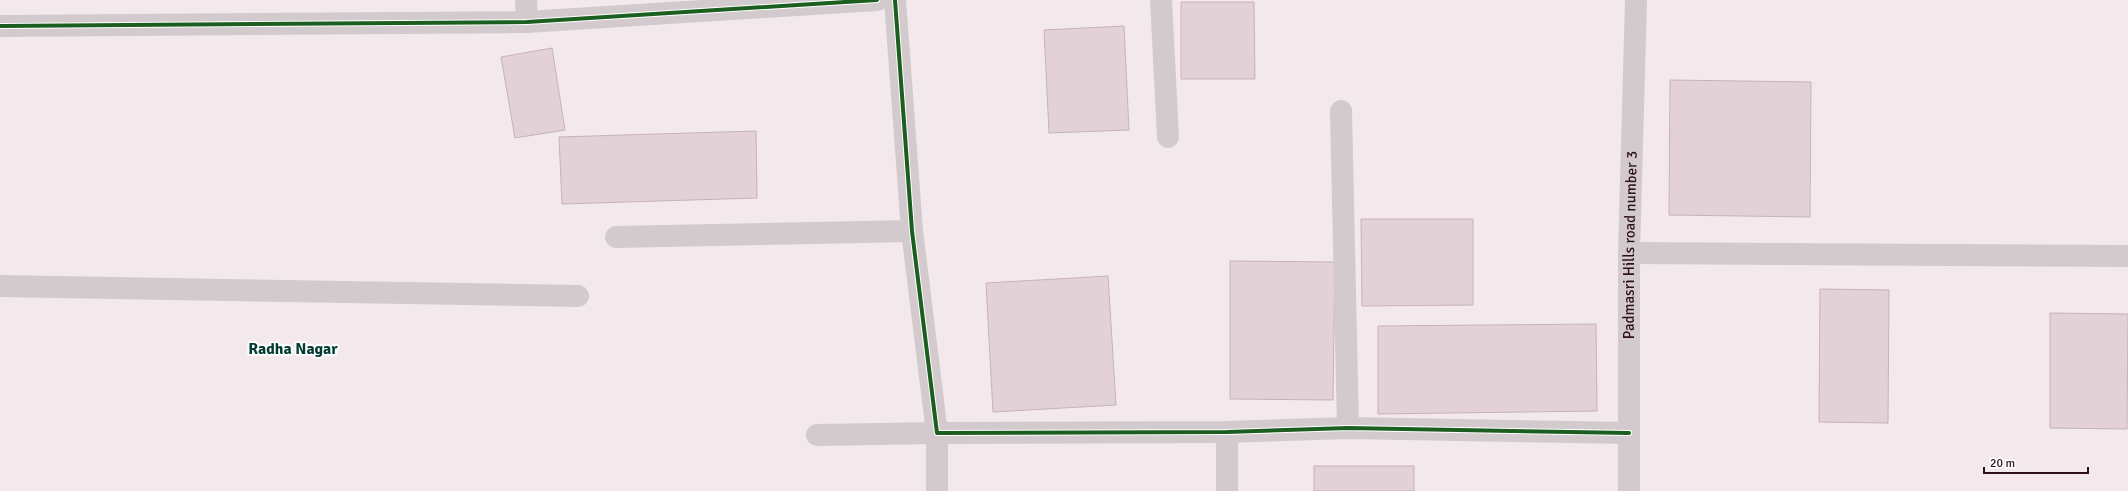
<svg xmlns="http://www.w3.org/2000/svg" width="2128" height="491" font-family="Signika,sans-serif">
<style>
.building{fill:#e2d1d6;stroke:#c6b3b9}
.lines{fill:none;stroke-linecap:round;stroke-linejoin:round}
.minor{stroke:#d2cacd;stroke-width:22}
.cycleway-casing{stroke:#fff;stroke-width:6}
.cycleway{stroke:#1b5e20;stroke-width:4}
.labels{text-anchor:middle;stroke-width:4;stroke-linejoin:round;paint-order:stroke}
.street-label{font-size:15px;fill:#2e101c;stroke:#fff}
.neighbourhood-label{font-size:16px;font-weight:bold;fill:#003c32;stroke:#fff}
</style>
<rect width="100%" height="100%" fill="#f3e9ec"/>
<g class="building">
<path d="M1181,2H1254L1255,79H1181Z"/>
<path d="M1124,26L1129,130L1049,133L1044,30Z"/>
<path d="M552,48L565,130L515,138L501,57Z"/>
<path d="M1670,80L1811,82L1810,217L1669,215Z"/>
<path d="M756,131L757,198L562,204L559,137Z"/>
<path d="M1361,219H1473V305L1362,306Z"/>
<path d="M1230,261L1335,262L1333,400L1230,399Z"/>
<path d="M1108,276L1116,405L993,412L986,283Z"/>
<path d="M1820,289L1889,290L1888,423L1819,422Z"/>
<path d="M2050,313L2128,314L2127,429L2050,428Z"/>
<path d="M1596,324L1597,411L1378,414V326Z"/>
<rect x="1314" y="466" width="100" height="25"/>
</g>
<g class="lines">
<g class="minor">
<path d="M526,0L527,22"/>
<path d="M895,0L912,231L937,433L1227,432L1348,428L1629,433"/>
<path d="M1161,0L1168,137"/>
<path d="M0,26L527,22L877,0"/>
<path d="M1341,111L1348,428"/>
<path d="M616,237L912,231"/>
<path d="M1629,253L2128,256"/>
<path d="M0,286L578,296"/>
<path d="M817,435L937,433V491"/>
<path d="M1227,491V432"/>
<path id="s1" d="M1629,491V253L1636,0"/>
</g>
<defs>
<g id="cycleway">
<path d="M895,0L912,231L937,433L1227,432L1348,428L1629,433"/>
<path d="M0,26L527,22L877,0"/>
</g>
</defs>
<use href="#cycleway" class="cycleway-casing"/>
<use href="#cycleway" class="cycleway"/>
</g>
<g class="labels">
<g class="street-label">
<text dy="5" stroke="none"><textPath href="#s1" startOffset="246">Padmasri Hills road number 3</textPath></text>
</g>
<g class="neighbourhood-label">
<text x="293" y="354">Radha Nagar</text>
</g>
</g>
<path d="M1984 467v6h104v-6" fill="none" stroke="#2e101c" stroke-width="2"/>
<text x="1990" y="467" font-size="12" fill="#2e101c" stroke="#ffffff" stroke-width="3" paint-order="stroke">20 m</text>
</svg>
